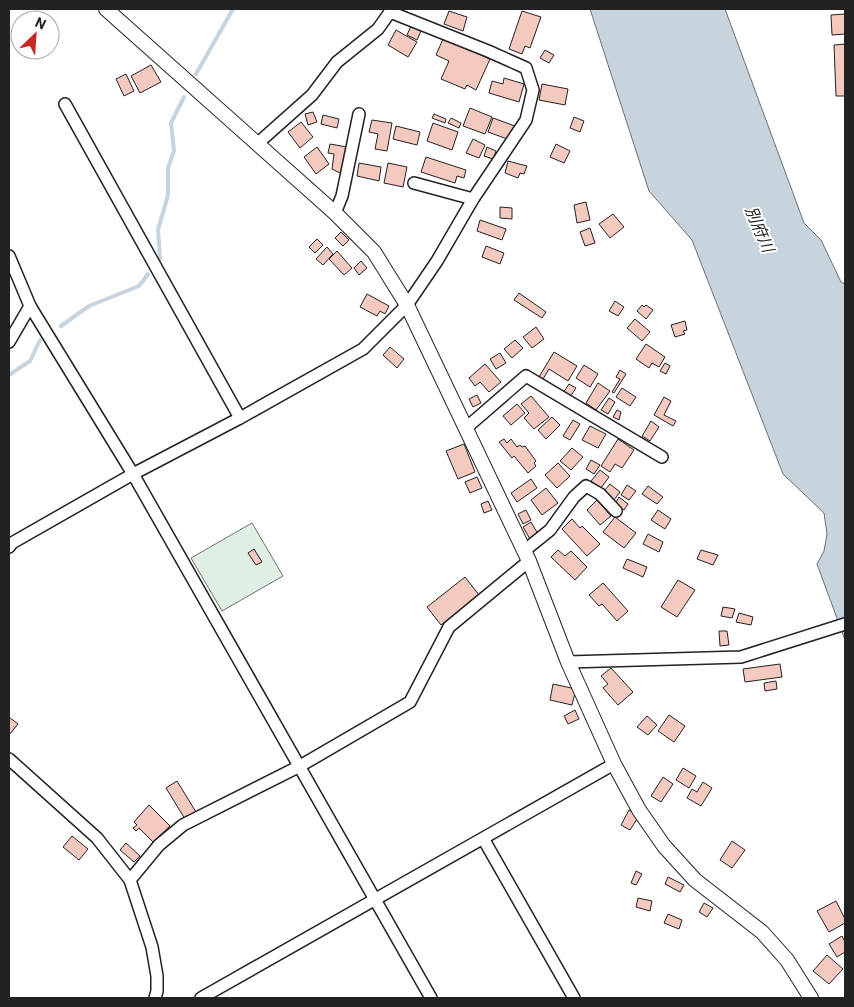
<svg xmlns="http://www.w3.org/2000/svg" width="854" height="1007" font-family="Roboto,'Noto Sans JP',sans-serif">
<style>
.green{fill:#e0efe3;stroke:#6f6f6f}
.water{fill:#c7d3dd;stroke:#6f6f6f}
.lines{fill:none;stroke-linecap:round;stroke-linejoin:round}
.stream{stroke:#c7d3dd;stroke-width:4}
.building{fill:#f3c9c0;stroke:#222}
.minor-casing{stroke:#222;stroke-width:14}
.tertiary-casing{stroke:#222;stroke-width:16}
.minor{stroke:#fff;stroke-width:11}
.tertiary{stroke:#fff;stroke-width:14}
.labels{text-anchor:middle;stroke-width:4;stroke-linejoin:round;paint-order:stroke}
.water-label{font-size:16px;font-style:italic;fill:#222;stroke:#fff}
</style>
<rect width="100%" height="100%" fill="#fff"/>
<path class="green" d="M252,523L283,576L222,611L191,558Z"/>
<path class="water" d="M590,9H725L804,223L821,240L841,282L845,284V640L817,564L824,551L827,534L824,513L783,474L692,240L649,191Z"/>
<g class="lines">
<g class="stream">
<path d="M196,74L233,9"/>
<path d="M160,259L158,230L168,195V168L174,151L171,123L184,97"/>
<path d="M61,326L89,306L139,286L148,274"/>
<path d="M9,375L30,361L40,340"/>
</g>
</g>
<g class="building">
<path d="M449,11L467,17L463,31L444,24Z"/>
<path d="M522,11L541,17L530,48L525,46L522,54L509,49Z"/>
<path d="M845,14V34L832,35L831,15Z"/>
<path d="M411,26L421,31L417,40L407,35Z"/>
<path d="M396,30L417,42L408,57L388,45Z"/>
<path d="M443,39L490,59L476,90L467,85L465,89L441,79L449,61L436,55Z"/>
<path d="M845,44V96H836L834,45Z"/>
<path d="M545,50L554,55L549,63L540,58Z"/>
<path d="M151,65L161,82L140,93L131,76Z"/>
<path d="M126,74L134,91L124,96L116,79Z"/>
<path d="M504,78L524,84L519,102L489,93L492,81L503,84Z"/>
<path d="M542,84L568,89L565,105L539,100Z"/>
<path d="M470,108L492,117L485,134L463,126Z"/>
<path d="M313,112L317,122L308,125L305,114Z"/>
<path d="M434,114L446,119L445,123L432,118Z"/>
<path d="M323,115L339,119L337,128L321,124Z"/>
<path d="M574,117L584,121L580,132L570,128Z"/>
<path d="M451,118L461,123L459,128L448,123Z"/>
<path d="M493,118L515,126L510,140L488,132Z"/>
<path d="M372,120L392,123L387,151L375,149L378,134L369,132Z"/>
<path d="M301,122L313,137L300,148L288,132Z"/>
<path d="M433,123L458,132L452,150L427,141Z"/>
<path d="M396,126L420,132L417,145L393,139Z"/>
<path d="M473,139L485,145L479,158L466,153Z"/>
<path d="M330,144L347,147L342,174L332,169L334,154L328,153Z"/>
<path d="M556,144L570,151L564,163L550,157Z"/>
<path d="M317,147L329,164L316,174L304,157Z"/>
<path d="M487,147L496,151L493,159L484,156Z"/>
<path d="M426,157L466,170L464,178L457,176L455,183L421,172Z"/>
<path d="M508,161L527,166L524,174L520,173L518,178L505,173Z"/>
<path d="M359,163L381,167L379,181L357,176Z"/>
<path d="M388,163L407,167L403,187L384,183Z"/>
<path d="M586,202L590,220L577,223L574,205Z"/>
<path d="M500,207L512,208V219L500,218Z"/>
<path d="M613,214L624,227L610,238L599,224Z"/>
<path d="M480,220L506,229L502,240L477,231Z"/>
<path d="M590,228L595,243L585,246L580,232Z"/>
<path d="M341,232L349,240L343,246L335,238Z"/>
<path d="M317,239L323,245L315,253L309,247Z"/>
<path d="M486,246L504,253L500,264L482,257Z"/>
<path d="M327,247L333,254L323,265L316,259Z"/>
<path d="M337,251L352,268L344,275L329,259Z"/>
<path d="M361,261L367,268L359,275L354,268Z"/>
<path d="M519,293L546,312L542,318L514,300Z"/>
<path d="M367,294L389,306L385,314L380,311L377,316L360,307Z"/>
<path d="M615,301L624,307L618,316L609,311Z"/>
<path d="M642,305L644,307L646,305L653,310L646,319L637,311Z"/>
<path d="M635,319L650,332L642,341L627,328Z"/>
<path d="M685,321L687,330L683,331L685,334L675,337L671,325Z"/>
<path d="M536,327L544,339L532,348L523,337Z"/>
<path d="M515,340L523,348L512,358L504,349Z"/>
<path d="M646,344L665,357L659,367L652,363L649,368L636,359Z"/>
<path d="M390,347L404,359L397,368L383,355Z"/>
<path d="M554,352L577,366L568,381L549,369L543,379L539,377Z"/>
<path d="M500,353L506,363L496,369L490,359Z"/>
<path d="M665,363L670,366L666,374L660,371Z"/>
<path d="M485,364L501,382L489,392L480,382L475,386L469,378Z"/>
<path d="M584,365L598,374L590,387L576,378Z"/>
<path d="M620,370L626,374L614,393L612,392L620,379L616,377Z"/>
<path d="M598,383L610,391L596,410L586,403Z"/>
<path d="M569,384L576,388L570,397L563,393Z"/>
<path d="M622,388L636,397L630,406L616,397Z"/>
<path d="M477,395L481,403L473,407L469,399Z"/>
<path d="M531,396L549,417L534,429L524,418L529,413L521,404Z"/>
<path d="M664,397L671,401L664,415L676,421L673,426L654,415Z"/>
<path d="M609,398L615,402L608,414L601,410Z"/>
<path d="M517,404L525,413L511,425L503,416Z"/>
<path d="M617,410L621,412L619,420L613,417Z"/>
<path d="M552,417L560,425L546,439L538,430Z"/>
<path d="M573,420L580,424L570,440L563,436Z"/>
<path d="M651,421L659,427L650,441L642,436Z"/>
<path d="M590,426L606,434L598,448L582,440Z"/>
<path d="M504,439L507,443L511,439L517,447L520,445L522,447L525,446L536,461L534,463L536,466L528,473L514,456L512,458L499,442Z"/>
<path d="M618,439L634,450L622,468L615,464L610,472L601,466Z"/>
<path d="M464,444L475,472L458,479L446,451Z"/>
<path d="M572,448L583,457L571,470L560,461Z"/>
<path d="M591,460L600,465L594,474L586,469Z"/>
<path d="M558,463L570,476L557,488L545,475Z"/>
<path d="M600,470L609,477L601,488L591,481Z"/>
<path d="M477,477L482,488L470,493L465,482Z"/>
<path d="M531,479L537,488L517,502L511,493Z"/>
<path d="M610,484L620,492L614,500L604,491Z"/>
<path d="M627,485L636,491L629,500L621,495Z"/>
<path d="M648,486L663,497L657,504L642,494Z"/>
<path d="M546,488L558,503L542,515L531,500Z"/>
<path d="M619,497L628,504L624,510L615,504Z"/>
<path d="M597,500L611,516L600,525L587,510Z"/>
<path d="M488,501L492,510L484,513L481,504Z"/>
<path d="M526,510L531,520L523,524L518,514Z"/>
<path d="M658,510L671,519L665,529L651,520Z"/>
<path d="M615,517L636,533L624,548L603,532Z"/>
<path d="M572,519L580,528L582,526L600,544L587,556L562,529Z"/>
<path d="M531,522L538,534L530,539L523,527Z"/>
<path d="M648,534L663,542L659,552L643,544Z"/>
<path d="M254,549L262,562L256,565L248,553Z"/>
<path d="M558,550L565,556L571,551L587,567L575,580L551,557Z"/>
<path d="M701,550L718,555L713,565L697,559Z"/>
<path d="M627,559L647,567L643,577L623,568Z"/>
<path d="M465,577L479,595L441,625L427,607Z"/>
<path d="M678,580L695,590L677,617L661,607Z"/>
<path d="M603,583L628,611L617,621L602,604L599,606L589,595Z"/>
<path d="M723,607L735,609L732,618L721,616Z"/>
<path d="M739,613L753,617L751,625L736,622Z"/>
<path d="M719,631H727L729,645L720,646Z"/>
<path d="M780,664L782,677L745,682L743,669Z"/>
<path d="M611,668L633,692L618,705L603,688L608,684L601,676Z"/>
<path d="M776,681L777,689L765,691L764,683Z"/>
<path d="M553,684L576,689L572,705L550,700Z"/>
<path d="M575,710L579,719L568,724L564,716Z"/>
<path d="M669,715L685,726L674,742L658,731Z"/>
<path d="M647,716L657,725L648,735L637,727Z"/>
<path d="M9,717L18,724L9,735Z"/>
<path d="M683,768L696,776L689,788L676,780Z"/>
<path d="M663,777L673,784L661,802L651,796Z"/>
<path d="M177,781L196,812L185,819L166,788Z"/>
<path d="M703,782L712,788L701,806L687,798L692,789L697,792Z"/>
<path d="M149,805L170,826L153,842L139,828L136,831L133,828L137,825L134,822Z"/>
<path d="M629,810L639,816L630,830L621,825Z"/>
<path d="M72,836L88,849L79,860L63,847Z"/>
<path d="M732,841L745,850L732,868L720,860Z"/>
<path d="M126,843L140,856L134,862L120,850Z"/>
<path d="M636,871L642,874L636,885L631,883Z"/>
<path d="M668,877L684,885L680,892L665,884Z"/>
<path d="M638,898L652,901L650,911L636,907Z"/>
<path d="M836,901L845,919V923L829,932L817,911Z"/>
<path d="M704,903L713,908L707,917L699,912Z"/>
<path d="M668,914L682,920L679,929L664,923Z"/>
<path d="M842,936L845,942V952L837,957L829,944Z"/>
<path d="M827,955L843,969L829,984L813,971Z"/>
</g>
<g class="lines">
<defs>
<g id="minor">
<path d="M391,9L390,12L488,51L526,68L533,90L526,120L473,199L437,261L407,305L363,349L240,418L133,474L431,998"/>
<path d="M65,104L240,418"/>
<path d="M257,144L312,95L337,62L378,29L390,12"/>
<path d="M414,183L473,199"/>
<path d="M335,213L342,196L359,114"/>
<path d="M9,256L30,306L133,474L12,543L9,547"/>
<path d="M9,342L30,306"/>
<path d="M466,428L526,376L662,457"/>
<path d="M524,551L550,530L574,497L586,486L600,494L616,511"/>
<path d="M568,662L741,657L845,624"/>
<path d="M9,759L97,838L130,880L152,947L157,976V991L155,998"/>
<path d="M484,840L574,998"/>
<path d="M130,880L159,845L183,825L300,766L410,702L449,627L529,561"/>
<path d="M201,998L614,764"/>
</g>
<path id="tertiary" d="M106,9L335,213L374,252L407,305L529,561L568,662L614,764L639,810L664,846L695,880L762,932L787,960L811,998"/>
</defs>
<use href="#minor" class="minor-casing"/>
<use href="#tertiary" class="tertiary-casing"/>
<use href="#minor" class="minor"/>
<use href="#tertiary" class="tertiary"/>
</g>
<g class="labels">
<g class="water-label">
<text transform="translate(760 229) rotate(67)" y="6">別府川</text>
</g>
</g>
<rect width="854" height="1007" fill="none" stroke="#222222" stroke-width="20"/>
<g transform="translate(35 35) rotate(25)"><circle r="24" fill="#ffffff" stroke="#a7a7a7"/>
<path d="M0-4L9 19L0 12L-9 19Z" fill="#c62828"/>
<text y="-8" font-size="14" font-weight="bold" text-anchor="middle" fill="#222222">N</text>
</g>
</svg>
